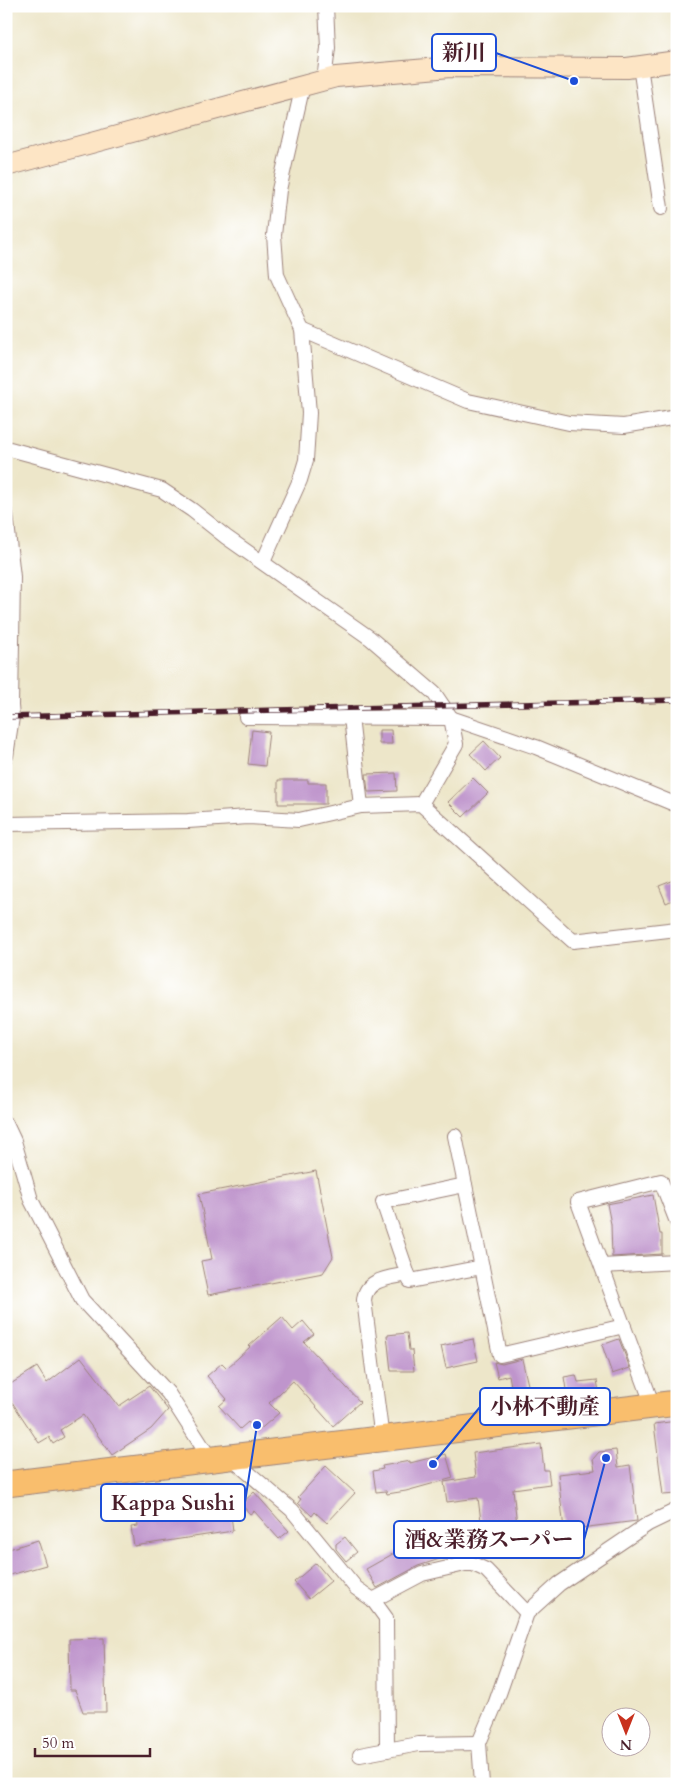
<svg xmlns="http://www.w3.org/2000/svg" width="683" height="1790" font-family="Cardo,'Noto Serif JP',serif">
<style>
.building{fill:#bf95cc}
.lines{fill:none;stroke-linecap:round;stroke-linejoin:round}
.street-casing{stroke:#9c827a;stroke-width:16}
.secondary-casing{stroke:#9c827a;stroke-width:22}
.highway-casing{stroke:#9c827a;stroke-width:27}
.street{stroke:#fff;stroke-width:14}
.secondary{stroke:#fde5c5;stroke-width:20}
.highway{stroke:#f9be6d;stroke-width:25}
.rail-casing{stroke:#4a1f2b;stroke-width:5.5}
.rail{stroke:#fff;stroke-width:4;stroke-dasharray:11;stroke-linecap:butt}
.leader{fill:none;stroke:#1d4ed8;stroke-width:2}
.callout-dot{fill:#1d4ed8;stroke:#fff;stroke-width:2}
.callout{fill:#fff;stroke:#1d4ed8;stroke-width:2}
.callout-label{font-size:22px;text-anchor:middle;font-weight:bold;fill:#4a1f2b}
</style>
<rect width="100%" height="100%" fill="#fff"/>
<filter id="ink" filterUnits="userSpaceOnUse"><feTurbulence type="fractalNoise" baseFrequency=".02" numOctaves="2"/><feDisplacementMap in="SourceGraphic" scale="10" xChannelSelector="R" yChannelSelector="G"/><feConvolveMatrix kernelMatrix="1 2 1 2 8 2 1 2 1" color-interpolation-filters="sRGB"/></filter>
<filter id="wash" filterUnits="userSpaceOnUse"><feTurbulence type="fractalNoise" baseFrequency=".0096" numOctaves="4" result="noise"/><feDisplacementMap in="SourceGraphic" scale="20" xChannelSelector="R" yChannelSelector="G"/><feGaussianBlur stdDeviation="1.12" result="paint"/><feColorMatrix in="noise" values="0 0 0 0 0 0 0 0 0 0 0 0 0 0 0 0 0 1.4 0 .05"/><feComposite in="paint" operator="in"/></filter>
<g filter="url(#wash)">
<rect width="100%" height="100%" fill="#ede6c9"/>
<g id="blocks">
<g class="building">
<path d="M252,730L269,732L265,766L248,764Z"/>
<path d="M379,730H391L392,744H379Z"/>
<path d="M484,741L500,758L486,771L470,754Z"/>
<path d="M396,773L397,791L368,792L366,774Z"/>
<path d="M473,778L488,793L463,817L448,802Z"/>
<path d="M278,780H308V783H326V804H278Z"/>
<path d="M677,879V898L666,903L659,886Z"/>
<path d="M316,1171L333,1257L323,1273L208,1295L201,1261L212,1259L199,1194Z"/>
<path d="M653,1195L660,1234H662V1254L612,1257L611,1224L607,1204Z"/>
<path d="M282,1317L293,1330L303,1321L314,1334L304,1342L360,1402L333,1426L293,1381L269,1403L279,1413L257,1432L248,1422L240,1429L219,1406L227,1399L207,1376L222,1363L227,1368L250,1347L249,1346Z"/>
<path d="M407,1333L409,1350H412L414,1371H391L387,1335Z"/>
<path d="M473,1339L478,1361L446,1368L441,1346Z"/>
<path d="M619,1339L630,1368L612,1374L602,1345Z"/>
<path d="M81,1357L119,1406L149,1386L168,1410L151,1429L112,1455L83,1415L60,1430L64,1437L53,1444L49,1437L39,1443L6,1393V1387L37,1367L47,1383Z"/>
<path d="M522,1359L531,1398L514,1402L509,1375L498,1378L494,1362L502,1364Z"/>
<path d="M576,1375L578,1382L597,1380L600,1398L568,1402L564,1377Z"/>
<path d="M677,1421V1494L663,1495L654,1424Z"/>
<path d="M541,1444L544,1470H548L550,1484L513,1489L520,1551L485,1556V1553L475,1556L465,1555L453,1558L450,1547L483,1536L478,1498L447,1502L444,1482L476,1477L473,1453Z"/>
<path d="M616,1450L618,1467L630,1465L637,1521L564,1530L558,1474L595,1470L593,1459L599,1452Z"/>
<path d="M446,1454L453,1478L406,1491L387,1494L386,1491L376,1492L373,1471L383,1469L382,1466L410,1461V1463Z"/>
<path d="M326,1466L355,1493L327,1523L315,1512L312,1516L298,1503L301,1499L298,1497Z"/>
<path d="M211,1486L214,1517L231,1515L233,1531L134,1546L131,1527L138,1526L135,1495Z"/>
<path d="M254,1492L289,1531L279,1539L254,1511L250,1514L241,1504Z"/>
<path d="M425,1534L428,1540L441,1535L449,1556L418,1566L377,1588L366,1569L414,1542L413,1538Z"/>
<path d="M345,1537L357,1552L346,1561L336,1549V1544Z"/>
<path d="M38,1540L46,1565L10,1575L6,1563V1550Z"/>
<path d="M316,1563L331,1581L309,1599L294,1582Z"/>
<path d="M104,1638L106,1712H83L75,1690H70L69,1639Z"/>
</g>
</g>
</g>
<g filter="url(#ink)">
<use href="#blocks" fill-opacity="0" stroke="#9c827a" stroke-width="1"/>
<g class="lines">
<defs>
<g id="street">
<path d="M640,66L661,208"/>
<path d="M324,80L328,48L326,6"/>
<path d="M302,330L468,401L569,423L624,426L677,417"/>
<path d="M6,448L162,490L192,510L226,537L370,638L434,693L451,718L456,744L421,804"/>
<path d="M6,514L13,577L11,706L12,717L6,756"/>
<path d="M263,562L300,480L306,460L309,413L302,330L277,275L274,235L279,190L303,85"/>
<path d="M246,717L451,718L536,747L677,805"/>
<path d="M351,717L361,806"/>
<path d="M6,824L188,821L248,817L299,820L361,806L421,804L573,941L677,929"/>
<path d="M6,1124L14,1141L31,1200L82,1300L168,1393L211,1460"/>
<path d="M455,1136L500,1355L624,1326"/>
<path d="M465,1185L383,1202L410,1281L482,1267"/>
<path d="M602,1266L677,1262"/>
<path d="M653,1406L578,1202L661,1181L677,1222"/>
<path d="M382,1439L364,1300C366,1278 391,1278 408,1274"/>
<path d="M231,1458L292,1510L356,1588L373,1600L386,1618L387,1750"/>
<path d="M373,1600L422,1574L465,1564H473L486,1570L527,1613"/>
<path d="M360,1755L419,1744L479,1743"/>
<path d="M482,1784L479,1743L495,1705L527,1613L559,1584L648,1524L677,1510"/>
</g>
<path id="secondary" d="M6,166L336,77L450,67L627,68L677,61"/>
<path id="highway" d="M6,1484L677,1403"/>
</defs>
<use href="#street" class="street-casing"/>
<use href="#secondary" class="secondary-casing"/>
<use href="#highway" class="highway-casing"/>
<use href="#street" class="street"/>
<use href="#secondary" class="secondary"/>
<use href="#highway" class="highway"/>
<defs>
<path id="rail" d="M6,717L677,700"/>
</defs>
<use href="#rail" class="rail-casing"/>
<use href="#rail" class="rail"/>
</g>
</g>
<path class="leader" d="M574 81L496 53M433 1464L480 1407M257 1425L245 1502M606 1458L584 1540"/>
<g class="callout-dot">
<circle cx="574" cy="81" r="5"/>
<circle cx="433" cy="1464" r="5"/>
<circle cx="257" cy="1425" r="5"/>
<circle cx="606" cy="1458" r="5"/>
</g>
<g class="callout">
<rect x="432" y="34" width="64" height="37" rx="5"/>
<rect x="480" y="1388" width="130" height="37" rx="5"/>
<rect x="101" y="1484" width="144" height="37" rx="5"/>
<rect x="394" y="1521" width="190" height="37" rx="5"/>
</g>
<g class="callout-label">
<text x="464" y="60">新川</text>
<text x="545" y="1414">小林不動產</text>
<text x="173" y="1510">Kappa Sushi</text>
<text x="489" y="1547">酒&amp;業務スーパー</text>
</g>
<rect width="683" height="1790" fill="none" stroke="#fff" stroke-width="25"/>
<g transform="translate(626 1732) rotate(180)"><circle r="24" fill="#ffffff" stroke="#b7a5aa"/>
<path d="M0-4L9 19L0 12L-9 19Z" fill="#c8321e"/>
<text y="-8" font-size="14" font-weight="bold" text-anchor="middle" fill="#4a1f2b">N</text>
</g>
<path d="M35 1748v8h115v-8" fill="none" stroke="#4a1f2b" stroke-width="2.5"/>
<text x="42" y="1748" font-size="15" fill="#4a1f2b" stroke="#ffffff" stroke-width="4" paint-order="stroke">50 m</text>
</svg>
